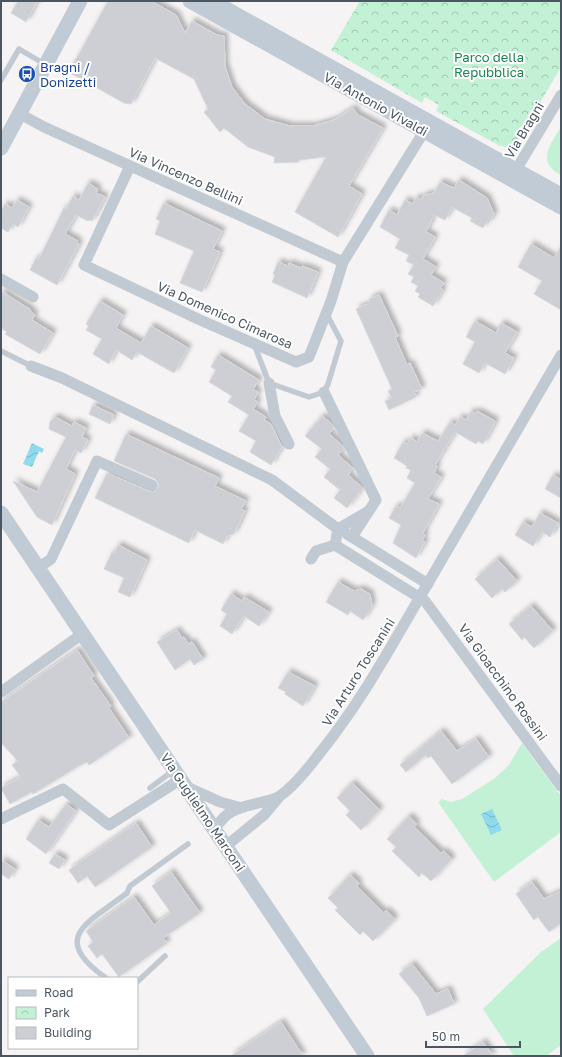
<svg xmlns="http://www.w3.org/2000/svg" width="562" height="1057" font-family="'Golos Text',sans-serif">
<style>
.grass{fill:#c3f1d5}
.park{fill:url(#park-crowns)}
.water{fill:url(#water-waves)}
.building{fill:#cdcfd5;stroke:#d7d9de;filter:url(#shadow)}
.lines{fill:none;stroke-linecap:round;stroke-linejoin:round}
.lane{stroke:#c1cad2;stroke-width:5.5}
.street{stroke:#c1cad2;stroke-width:11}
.secondary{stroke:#c1cbd6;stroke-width:15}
.labels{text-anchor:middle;stroke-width:4;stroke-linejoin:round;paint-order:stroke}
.park-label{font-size:13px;fill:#17864f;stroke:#fff}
.transit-label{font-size:13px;fill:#164399;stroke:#fff;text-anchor:start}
.street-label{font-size:13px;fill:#4a5661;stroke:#fff}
</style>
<defs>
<pattern id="park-crowns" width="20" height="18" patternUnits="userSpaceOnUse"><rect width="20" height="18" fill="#c3f1d5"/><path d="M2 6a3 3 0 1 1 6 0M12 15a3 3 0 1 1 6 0" fill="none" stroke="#a0c6b0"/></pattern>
<pattern id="water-waves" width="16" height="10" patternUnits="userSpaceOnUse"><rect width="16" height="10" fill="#90daee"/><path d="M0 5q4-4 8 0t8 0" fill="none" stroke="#78b4c4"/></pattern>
<filter id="shadow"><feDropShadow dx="3.5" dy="-3.5" stdDeviation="2" flood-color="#0004"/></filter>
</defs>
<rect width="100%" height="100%" fill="#f5f3f3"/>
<g class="grass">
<path d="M561,127V175C536,162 550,145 561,127Z"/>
<path d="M522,743L561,796V832L494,882L438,802L442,799L451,802L462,799L494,779L509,765Z"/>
<path d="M561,938V1045L546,1056H514L483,1009L541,952Z"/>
</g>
<path class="park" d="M360,1H561V67L518,140L509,147L500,146L436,111L439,105L425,97L422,103L331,50Z"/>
<g class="water">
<path d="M32,443L44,449L42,453L39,451L32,467L23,464Z"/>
<path d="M492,809L502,830L491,835L481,814Z"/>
</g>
<g class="building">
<path d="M18,1H37L26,22L11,13Z"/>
<path d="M108,1H151L176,15L185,33L192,21L217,35L224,36L225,66L232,87L245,104L265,119L290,126H313L334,120L353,108L358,115L383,128L349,186L362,194L338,237L295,212L326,157L299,160V162L274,163L275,157L248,147L224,128L220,132L204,112L208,109L194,79L155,58L131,104L124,103L72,74L70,70Z"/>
<path d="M459,180L487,198L494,214L489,223L486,222L483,228L470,221L472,218L452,207L445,220L434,215L426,232L435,237L423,259L436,267L431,275L444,283L440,288L443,290L433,306L418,297L420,294L415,291L418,286L411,282L414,277L408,274L414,265L406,261L409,255L395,248L400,239L380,227L389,210L397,215L405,200L413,204L416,197L421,200L423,196L434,193L440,182L454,188Z"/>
<path d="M88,183L98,189L96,193L105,197L92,221L89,220L88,221L76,215L65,234L78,241L77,242L79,244L57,285L30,270L36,258L39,259L64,208L66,209L73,196L79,200Z"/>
<path d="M17,200L29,207L18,227L13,224L8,232L1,228V211L5,204L12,208Z"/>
<path d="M164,203L222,231L213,249L220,252L202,292L180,283L194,251L155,234L160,221L156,219Z"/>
<path d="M531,244L554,258L561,246V310L534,294L542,281L518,267Z"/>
<path d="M278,262L288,266L289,263L301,268L302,266L318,272L307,298L272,282L275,275L273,274Z"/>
<path d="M1,291L31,310L30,311L35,315L32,320L53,333L40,354L5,334L7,332L1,328Z"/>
<path d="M379,295L398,336L395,337L407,365L410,363L422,389L414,392L416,397L389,410L385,401L392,398L388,391L392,389L356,309L370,303L369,299Z"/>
<path d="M100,301L123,315L116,328L141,343L151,326L188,348L174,373L137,352L132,360L116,350L109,364L93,354L102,339L86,330L89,326L86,324Z"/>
<path d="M475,321L496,333L501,323L517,332L505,353L514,358L505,374L485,363L479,373L463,364L475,342L466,337Z"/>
<path d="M218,355L259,380L253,389L258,392L254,400L258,402L253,409L266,417L264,420L271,424L282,447L271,465L250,452L256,441L239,431L249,415L228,402L232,396L209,382L216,370L211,367Z"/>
<path d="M93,405L114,415L110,424L89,414Z"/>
<path d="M471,411L475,414L477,411L495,421L493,426L483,444L478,441L476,444L455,432L435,465L437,466L434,473L441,477L428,499L439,504L423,533L425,535L422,541L425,542L416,558L393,543L401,525L389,518L396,506L400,508L415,483L407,478L411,470L406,468L407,466L394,458L403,442L407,444L411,438L417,442L422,433L438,441L450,422L455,425L460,417L466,420Z"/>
<path d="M322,416L331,423L334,428L329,434L342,445L344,449L338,455L353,468L348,475L363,488L347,508L334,498L340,490L324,477L330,469L315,457L322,449L305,436Z"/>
<path d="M55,417L72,426L74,422L86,428L82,437L88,440L81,453L75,450L66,469L75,474L52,525L37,517L13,481L37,492L66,437L49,429L50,422Z"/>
<path d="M126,434L219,478L215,486L246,501L241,509L245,511L234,534L227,536L223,544L195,530L189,543L95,498L107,473L149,491L153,492L158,488L159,484L155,479L114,461Z"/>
<path d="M553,475L561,480V498L545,489Z"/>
<path d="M540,513L558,523L550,537L542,532L533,546L515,535L523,522L532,527Z"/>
<path d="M118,545L147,560L130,597L118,592L124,578L104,569L112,552L114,553Z"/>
<path d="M497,559L517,581L505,592L502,589L492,598L475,579Z"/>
<path d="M338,582L354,591L361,589L370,594L372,606L363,620L350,611L348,615L326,602Z"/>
<path d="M231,594L242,601L244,597L269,612L259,626L244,616L232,634L220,626L227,614L221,610Z"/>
<path d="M531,606L553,631L534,648L524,637L522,640L509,624Z"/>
<path d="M177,630L182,638L184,637L189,644L192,642L203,659L194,665L190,659L175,670L157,642Z"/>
<path d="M77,650L94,676L91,678L111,706L109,708L129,738L89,765L87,762L79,766L33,794L32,792L10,804L1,788L21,777L12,765L18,761L1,743V702Z"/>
<path d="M288,672L315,686L303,706L285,694L286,692L278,688Z"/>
<path d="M441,731L457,751L476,739L489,757L452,784L431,756L428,758L426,755L406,772L400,765Z"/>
<path d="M352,783L380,810L361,830L346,815L350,811L337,798Z"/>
<path d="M66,804L76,811L46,854L26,839L38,820L49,827Z"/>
<path d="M409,816L417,824L414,827L441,853L444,851L452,859L431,881L422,873L419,877L392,851L396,847L387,839Z"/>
<path d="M136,823L152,847L95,887L87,876L78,883L69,870Z"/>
<path d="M55,854L65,860L59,869L49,863Z"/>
<path d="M1,860L15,869L9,879L1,874Z"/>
<path d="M171,872L200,913L163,938L167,943L119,977L102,954L97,958L88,946L93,942L86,931L134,897L154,925L171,913L152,886Z"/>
<path d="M350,875L359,883L357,886L384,913L386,910L395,919L373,941L363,931L360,935L335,910L338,908L328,898Z"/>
<path d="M532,882L544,899L561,891V923L549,932L538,917L534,920L516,894Z"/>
<path d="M412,964L436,994L448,989L454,1004L427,1016L419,998L399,974Z"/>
<path d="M281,1022L303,1056H231L248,1044Z"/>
<path d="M483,1042L493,1056H463Z"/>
</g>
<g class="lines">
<g class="lane">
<path d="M1,80L19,49L46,65"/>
<path d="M254,344L269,383L309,397L324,392L328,384L341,341L326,313"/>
<path d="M1,351L31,366"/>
<path d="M150,788L174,770"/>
<path d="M106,978C48,938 89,922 127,893L130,886L188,844"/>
<path d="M137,982L165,956"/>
</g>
<g class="street">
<path d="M21,113L22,115L44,127L343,262"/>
<path d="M130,166L84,265L198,319L296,362L309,357L331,301L343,262L428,125"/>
<path d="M513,175L561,95"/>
<path d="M1,279L33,297"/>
<path d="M31,366L62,378L272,480L338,529L335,545"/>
<path d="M269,383L275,416L289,444"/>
<path d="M324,392L376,500L352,537"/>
<path d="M338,529L367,512"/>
<path d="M347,534L428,584"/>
<path d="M311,559L316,551L335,545L425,601L561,786"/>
<path d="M38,568L51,559L97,461L152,485"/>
<path d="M1,692L82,634"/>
<path d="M187,787L220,802L238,807"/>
<path d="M1,819L63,789L109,825L181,779"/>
<path d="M215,829C229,806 243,808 266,801C270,800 276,799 280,796C294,786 306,771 316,758C342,726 364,693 385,657L561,355"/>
<path d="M226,846L264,815L279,797"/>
</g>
<g class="secondary">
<path d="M190,1L561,207"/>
<path d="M212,1L561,195"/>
<path d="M1,148L80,1"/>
<path d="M1,513L367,1056"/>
</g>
</g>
<defs>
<symbol id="bus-disc" viewBox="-11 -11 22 22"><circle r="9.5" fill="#1a4fb4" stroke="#fff"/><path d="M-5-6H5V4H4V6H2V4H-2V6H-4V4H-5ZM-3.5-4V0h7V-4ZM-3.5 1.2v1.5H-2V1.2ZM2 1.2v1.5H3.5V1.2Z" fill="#fff"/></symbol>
</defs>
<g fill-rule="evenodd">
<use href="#bus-disc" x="17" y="64" width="20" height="20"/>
</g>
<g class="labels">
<g class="park-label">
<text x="489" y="62">Parco della<tspan x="489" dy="15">Repubblica</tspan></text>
</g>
<g class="transit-label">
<text x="40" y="72">Bragni /<tspan x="40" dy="15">Donizetti</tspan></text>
</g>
<g class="street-label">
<text transform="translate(376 104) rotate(29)" y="5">Via Antonio Vivaldi</text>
<text transform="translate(524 130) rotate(-59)" y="5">Via Bragni</text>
<text transform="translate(186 176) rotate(24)" y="5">Via Vincenzo Bellini</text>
<text transform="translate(225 315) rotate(24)" y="5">Via Domenico Cimarosa</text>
<text transform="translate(358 672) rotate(-58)" y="5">Via Arturo Toscanini</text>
<text transform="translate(503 682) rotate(54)" y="5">Via Gioacchino Rossini</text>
<text transform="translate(203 812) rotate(56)" y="5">Via Guglielmo Marconi</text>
</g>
</g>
<rect width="562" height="1057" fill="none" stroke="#4a5661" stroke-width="4"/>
<rect x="8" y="977" width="130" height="72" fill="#ffffff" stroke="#b7bbc0"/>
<rect x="16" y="990" width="20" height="6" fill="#c1cbd6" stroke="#b7bbc0"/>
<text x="44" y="997" font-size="12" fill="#4a5661">Road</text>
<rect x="16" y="1007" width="20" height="12" fill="url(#park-crowns)" stroke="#b7bbc0"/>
<text x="44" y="1017" font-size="12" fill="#4a5661">Park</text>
<rect x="16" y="1027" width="20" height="12" fill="#cdcfd5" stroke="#b7bbc0"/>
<text x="44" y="1037" font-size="12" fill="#4a5661">Building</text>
<path d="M426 1041v6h94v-6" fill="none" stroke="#4a5661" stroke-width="2"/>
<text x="432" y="1041" font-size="12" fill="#4a5661" stroke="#ffffff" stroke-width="3" paint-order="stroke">50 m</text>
</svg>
